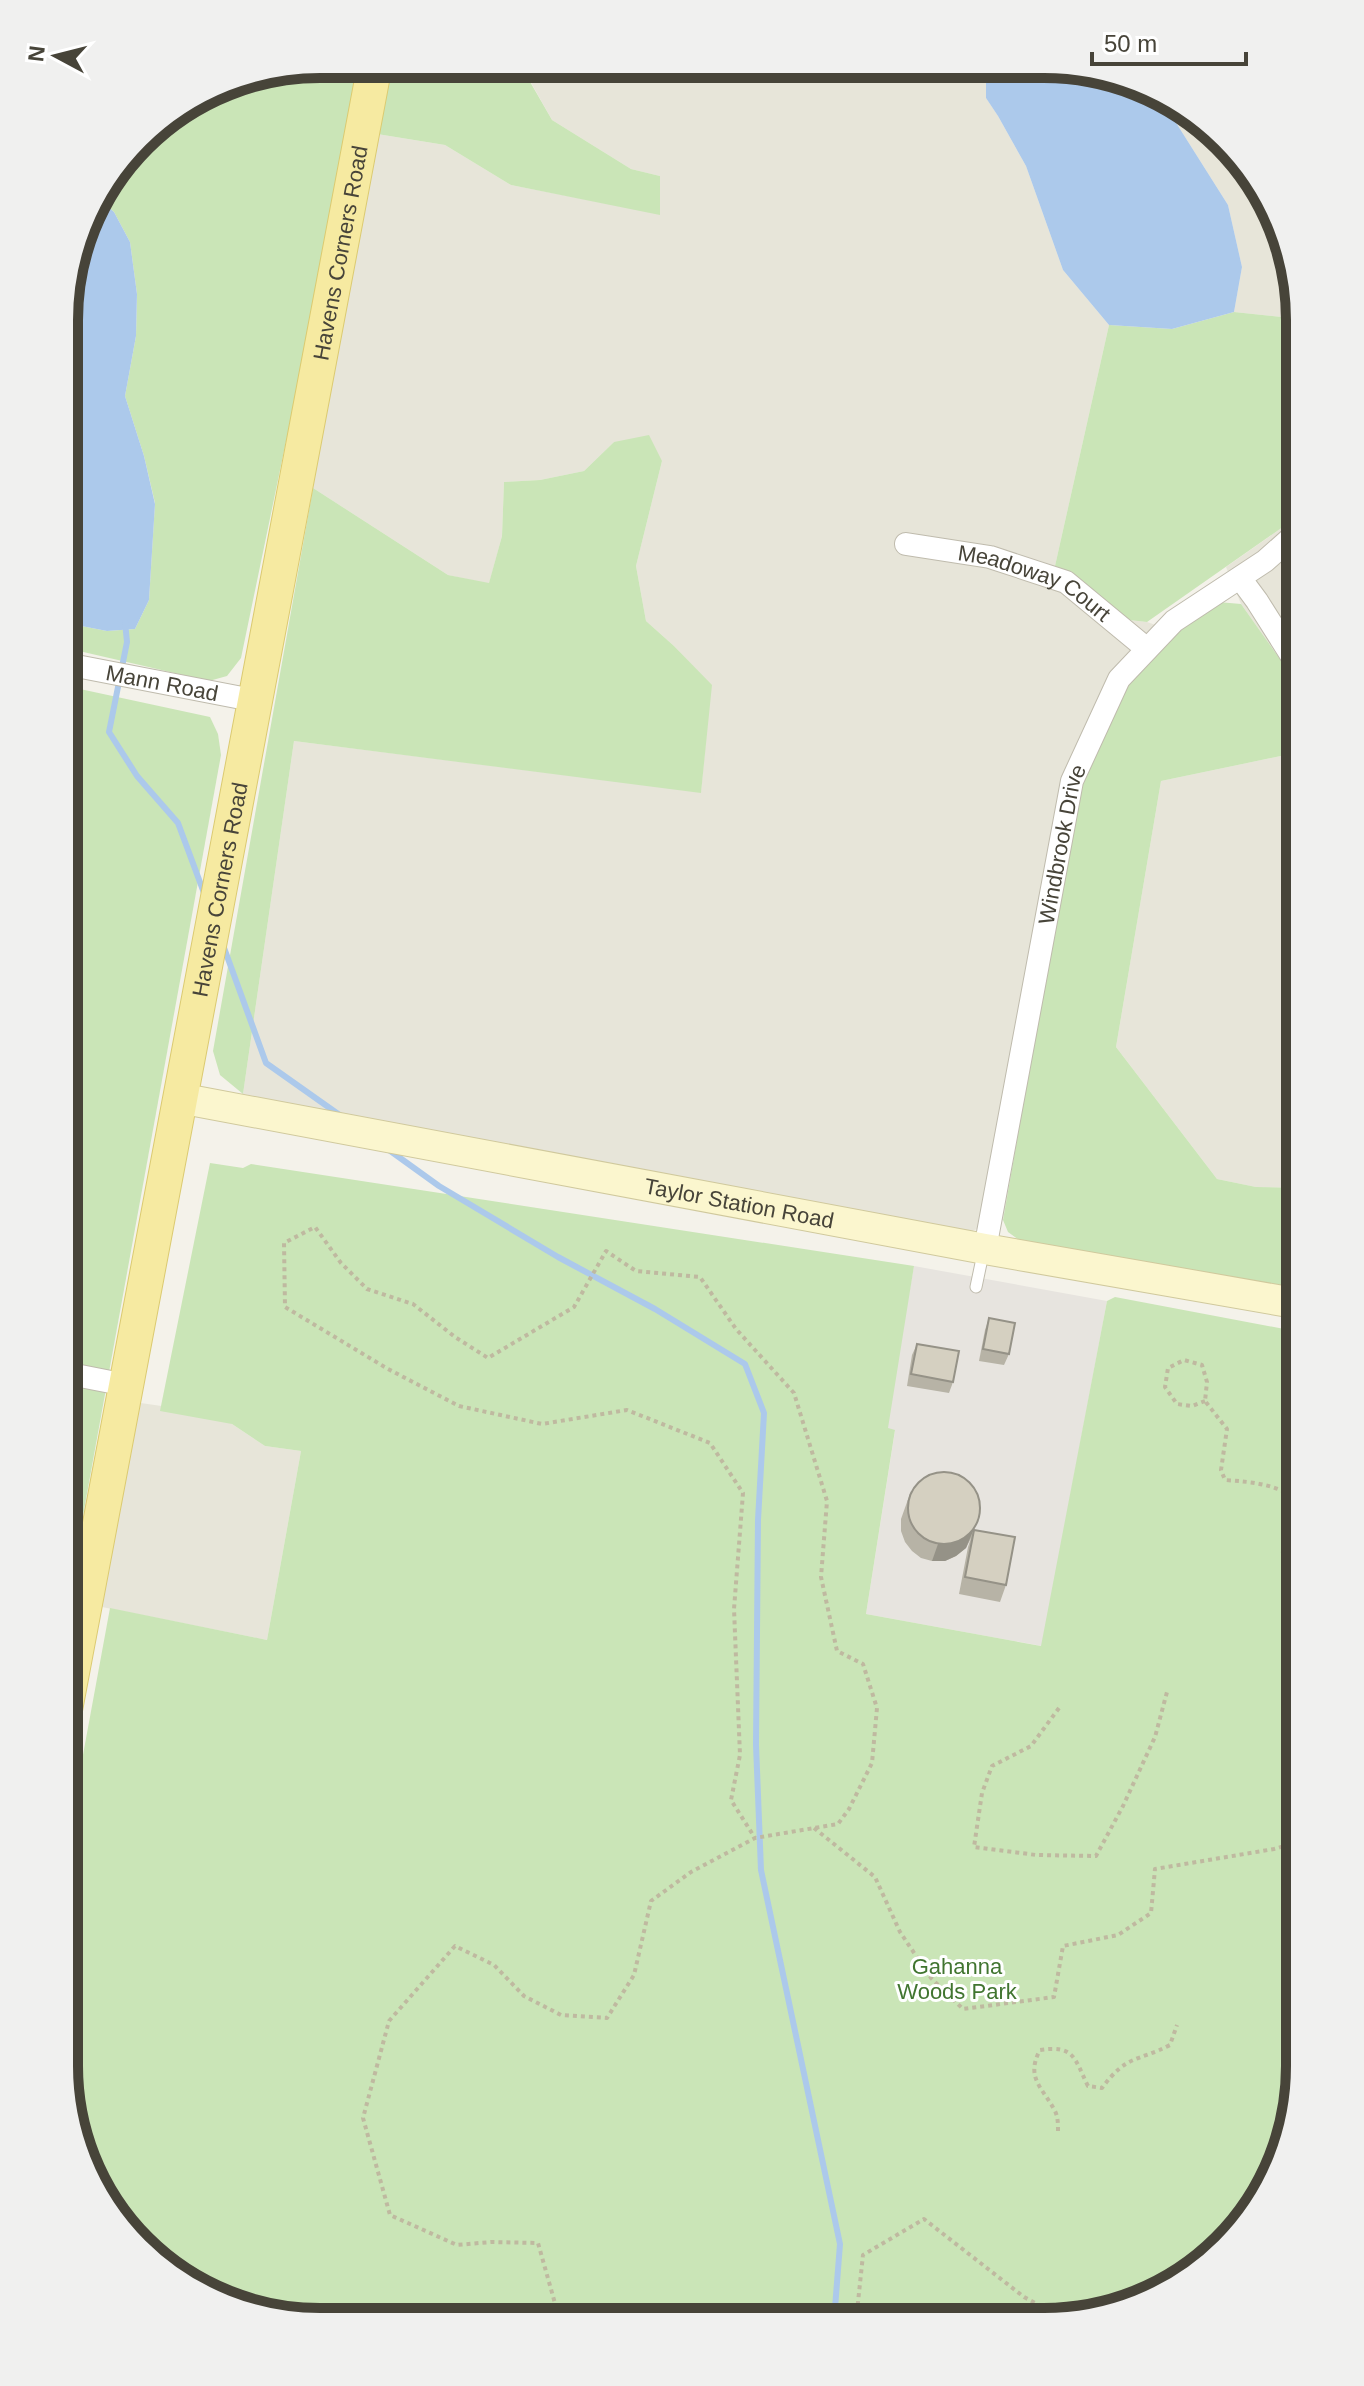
<svg xmlns="http://www.w3.org/2000/svg" width="1364" height="2386" font-family="Helvetica,sans-serif">
<style>
.residential{fill:#e7e5d9}
.industrial{fill:#e7e4df}
.green{fill:#cae5b7}
.water{fill:#acc9eb}
.lines{fill:none;stroke-linecap:round;stroke-linejoin:round}
.stream{stroke:#acc9eb;stroke-width:6}
.lane-casing{stroke:#bfbbad;stroke-width:13}
.street-casing{stroke:#bfbbad;stroke-width:24}
.secondary-casing{stroke:#d0c99d;stroke-width:32}
.primary-casing{stroke:#dbca71;stroke-width:36}
.path{stroke:#bfb9a0;stroke-width:4;stroke-dasharray:4 4;stroke-linecap:butt}
.lane{stroke:#fff;stroke-width:11}
.street{stroke:#fff;stroke-width:22}
.secondary{stroke:#fbf6ce;stroke-width:30}
.primary{stroke:#f6eaa1;stroke-width:34}
.wall{fill:#b7b3a6}
.shaded-wall{fill:#959287}
.building{fill:#d5d0c1;stroke:#959287;stroke-width:2}
.labels{text-anchor:middle;stroke-width:6;stroke-linejoin:round;paint-order:stroke}
.street-label{font-size:22px;fill:#474439;stroke:#fff}
.park-label{font-size:22px;fill:#417530;stroke:#fff}
.rim{fill:none;stroke:#474439;stroke-width:10}
</style>
<rect width="100%" height="100%" fill="#f4f2ea"/>
<g class="residential">
<path d="M527,65L997,68L995,69L986,98L998,116L1026,166L1063,270L1109,325L1055,566L1129,620L1147,622L1176,632L1061,889L1003,1220L963,1234L243,1094L294,741L701,792L711,685L674,646L646,621L636,566L662,461L614,442L584,471L540,480L504,482L502,536L489,584L448,575L313,488L371,133L445,145L511,185L660,214V176L631,169L552,120L525,72Z"/>
<path d="M1173,108L1213,127L1286,237L1300,319L1234,312L1242,267L1228,205L1168,110Z"/>
<path d="M1300,515V712L1282,662L1241,604L1226,567Z"/>
<path d="M1300,752V1188L1256,1187L1217,1179L1116,1047L1161,781Z"/>
<path d="M106,1398L217,1414L265,1446L301,1451L267,1640L72,1601L65,1640V1529L80,1532Z"/>
</g>
<path class="industrial" d="M914,1266L1107,1301L1042,1646L866,1614L895,1431L885,1428Z"/>
<g class="green">
<path d="M320,64H361L328,239L241,658L227,676L209,681L66,648V623L107,631L135,629L149,600L155,503L144,456L125,396L136,336L137,294L130,242L114,212L97,198L151,128L222,83Z"/>
<path d="M384,64L527,65L525,73L552,120L631,169L660,176V215L511,185L445,145L371,133Z"/>
<path d="M1064,69H1094L1173,108L1168,110L1132,89Z"/>
<path d="M1234,312L1300,319V515L1147,622L1129,620L1089,588L1055,566L1109,325L1172,329Z"/>
<path d="M649,435L662,461L636,566L646,621L674,646L712,685L701,793L294,741L243,1094L220,1075L213,1051L313,488L448,575L489,583L502,536L504,482L540,480L584,471L614,442Z"/>
<path d="M1218,602L1241,604L1282,662L1300,712V752L1161,781L1116,1047L1217,1179L1256,1187L1300,1188V1295L1030,1248L1008,1232L1003,1220L1061,889L1085,775L1126,685L1176,632Z"/>
<path d="M66,686L210,717L218,734L221,755L80,1532L65,1529Z"/>
<path d="M210,1163L243,1168L251,1164L914,1266L888,1428L895,1430L866,1614L1041,1646L1107,1301L1115,1297L1300,1332L1299,2084L1281,2164L1247,2222L1187,2279L1127,2308L1044,2322L286,2320L221,2302L151,2259L78,2149L64,2066V1816L78,1782L110,1608L267,1640L301,1451L265,1446L232,1424L160,1411Z"/>
</g>
<g class="water">
<path d="M995,69H1064L1132,89L1168,110L1228,205L1242,267L1234,312L1172,329L1109,325L1063,270L1026,166L998,116L986,98V79Z"/>
<path d="M97,198L114,212L130,242L137,294L136,336L125,396L144,456L155,504L149,600L135,629L107,631L66,623L68,388L66,287L91,206Z"/>
</g>
<g class="lines">
<g class="stream">
<path d="M125,622L127,642L109,732L137,776L178,823L204,893"/>
<path d="M223,945L266,1063L341,1116"/>
<path d="M389,1150L439,1186L558,1257L655,1309L745,1364L764,1413L758,1520L756,1745L761,1870L840,2244L834,2321"/>
</g>
<defs>
<path id="lane" d="M976,1287L984,1249"/>
<g id="street">
<path id="s1" d="M906,544L990,557L1066,582L1147,649"/>
<path d="M1240,578L1257,601L1300,669"/>
<path id="s2" d="M66,664L257,701"/>
<path id="s3" d="M985,1249L1072,781L1119,679L1174,621L1265,561L1300,530"/>
<path d="M65,1373L126,1385"/>
</g>
<g id="secondary">
<path id="s4" d="M179,1098L985,1249L1300,1304"/>
</g>
<g id="primary">
<path id="s5" d="M64,1715C165,1164 274,615 375,64"/>
</g>
</defs>
<use href="#lane" class="lane-casing"/>
<use href="#street" class="street-casing"/>
<use href="#secondary" class="secondary-casing"/>
<use href="#primary" class="primary-casing"/>
<g class="path">
<path d="M1205,1401L1192,1406L1177,1404L1165,1387L1168,1368L1184,1360L1202,1365L1207,1382L1205,1401L1227,1429L1221,1470L1225,1480C1254,1482 1274,1484 1300,1500"/>
<path d="M1281,1551L1300,1552"/>
<path d="M1059,1708L1031,1746L992,1766L982,1793L974,1847L1036,1855L1096,1856L1123,1806L1155,1737L1167,1692"/>
<path d="M814,1828L875,1877L900,1932L931,1978L963,2009L1054,1997L1063,1946L1118,1935L1151,1913L1155,1869L1274,1849L1299,1842"/>
<path d="M1058,2131C1058,2124 1058,2117 1055,2111C1043,2088 1025,2078 1040,2050C1075,2045 1074,2058 1088,2086L1102,2088C1127,2054 1137,2062 1170,2045L1177,2025"/>
<path d="M566,2321L558,2314L538,2243L491,2242L457,2245L390,2215L363,2118L389,2021L455,1946L494,1965L524,1996L561,2015L607,2018L634,1975L651,1901L691,1872L755,1838L838,1824L849,1809L872,1763L877,1708L863,1664L837,1651L821,1577L827,1501L794,1393L736,1329L700,1277L636,1271L606,1251L574,1307L488,1358L455,1337L413,1304L367,1289L341,1263L315,1227L284,1243L285,1307L388,1369L459,1406L542,1424L627,1410L710,1443L743,1493L734,1609L740,1755L731,1800L755,1838"/>
<path d="M856,2321L863,2255L924,2219L1024,2297L1065,2319"/>
</g>
<use href="#lane" class="lane"/>
<use href="#street" class="street"/>
<use href="#secondary" class="secondary"/>
<use href="#primary" class="primary"/>
</g>
<g class="wall">
<path d="M989,1318L1009,1354L1004,1365L979,1361L985,1330Z"/>
<path d="M917,1344L953,1382L949,1393L907,1386L912,1355Z"/>
<path d="M911,1491L974,1530L1006,1585L1000,1602L959,1594L968,1547L971,1538L966,1548L956,1556L945,1561H932L921,1558L912,1551L905,1542L901,1531V1519Z"/>
</g>
<path class="shaded-wall" d="M978,1519L966,1548L956,1556L945,1561H932L938,1544Z"/>
<g class="building">
<path d="M989,1318L1015,1323L1009,1354L983,1349Z"/>
<path d="M917,1344L959,1351L953,1382L911,1374Z"/>
<circle cx="944" cy="1508" r="36"/>
<path d="M974,1530L1015,1537L1006,1585L965,1577Z"/>
</g>
<g class="labels">
<g class="street-label">
<text dy="8" stroke="none"><textPath href="#s5" startOffset="1488">Havens Corners Road</textPath></text>
<text dy="8" stroke="none"><textPath href="#s1" startOffset="136">Meadoway Court</textPath></text>
<text dy="8" stroke="none"><textPath href="#s2" startOffset="98">Mann Road</textPath></text>
<text dy="8" stroke="none"><textPath href="#s3" startOffset="412">Windbrook Drive</textPath></text>
<text dy="8" stroke="none"><textPath href="#s5" startOffset="840">Havens Corners Road</textPath></text>
<text dy="8" stroke="none"><textPath href="#s4" startOffset="570">Taylor Station Road</textPath></text>
</g>
<g class="park-label">
<text x="957" y="1974">Gahanna<tspan x="957" dy="25">Woods Park</tspan></text>
</g>
</g>
<path d="M0 0H1364V2386H0ZM320 78H1044A242 242 0 0 1 1286 320V2066A242 242 0 0 1 1044 2308H320A242 242 0 0 1 78 2066V320A242 242 0 0 1 320 78Z" fill="#f0f0ef" fill-rule="evenodd"/>
<path class="rim" d="M320 78H1044A242 242 0 0 1 1286 320V2066A242 242 0 0 1 1044 2308H320A242 242 0 0 1 78 2066V320A242 242 0 0 1 320 78Z"/>
<g transform="translate(56 56) rotate(277)" stroke="#ffffff" stroke-width="6" paint-order="stroke">
<path d="M0-6L14 30L0 20L-14 30Z" fill="#474439"/>
<text y="-12" font-size="22" font-weight="bold" text-anchor="middle" fill="#474439">N</text>
</g>
<path d="M1092 52v12h154v-12" fill="none" stroke="#474439" stroke-width="4"/>
<text x="1104" y="52" font-size="24" fill="#474439" stroke="#ffffff" stroke-width="6" paint-order="stroke">50 m</text>
</svg>
